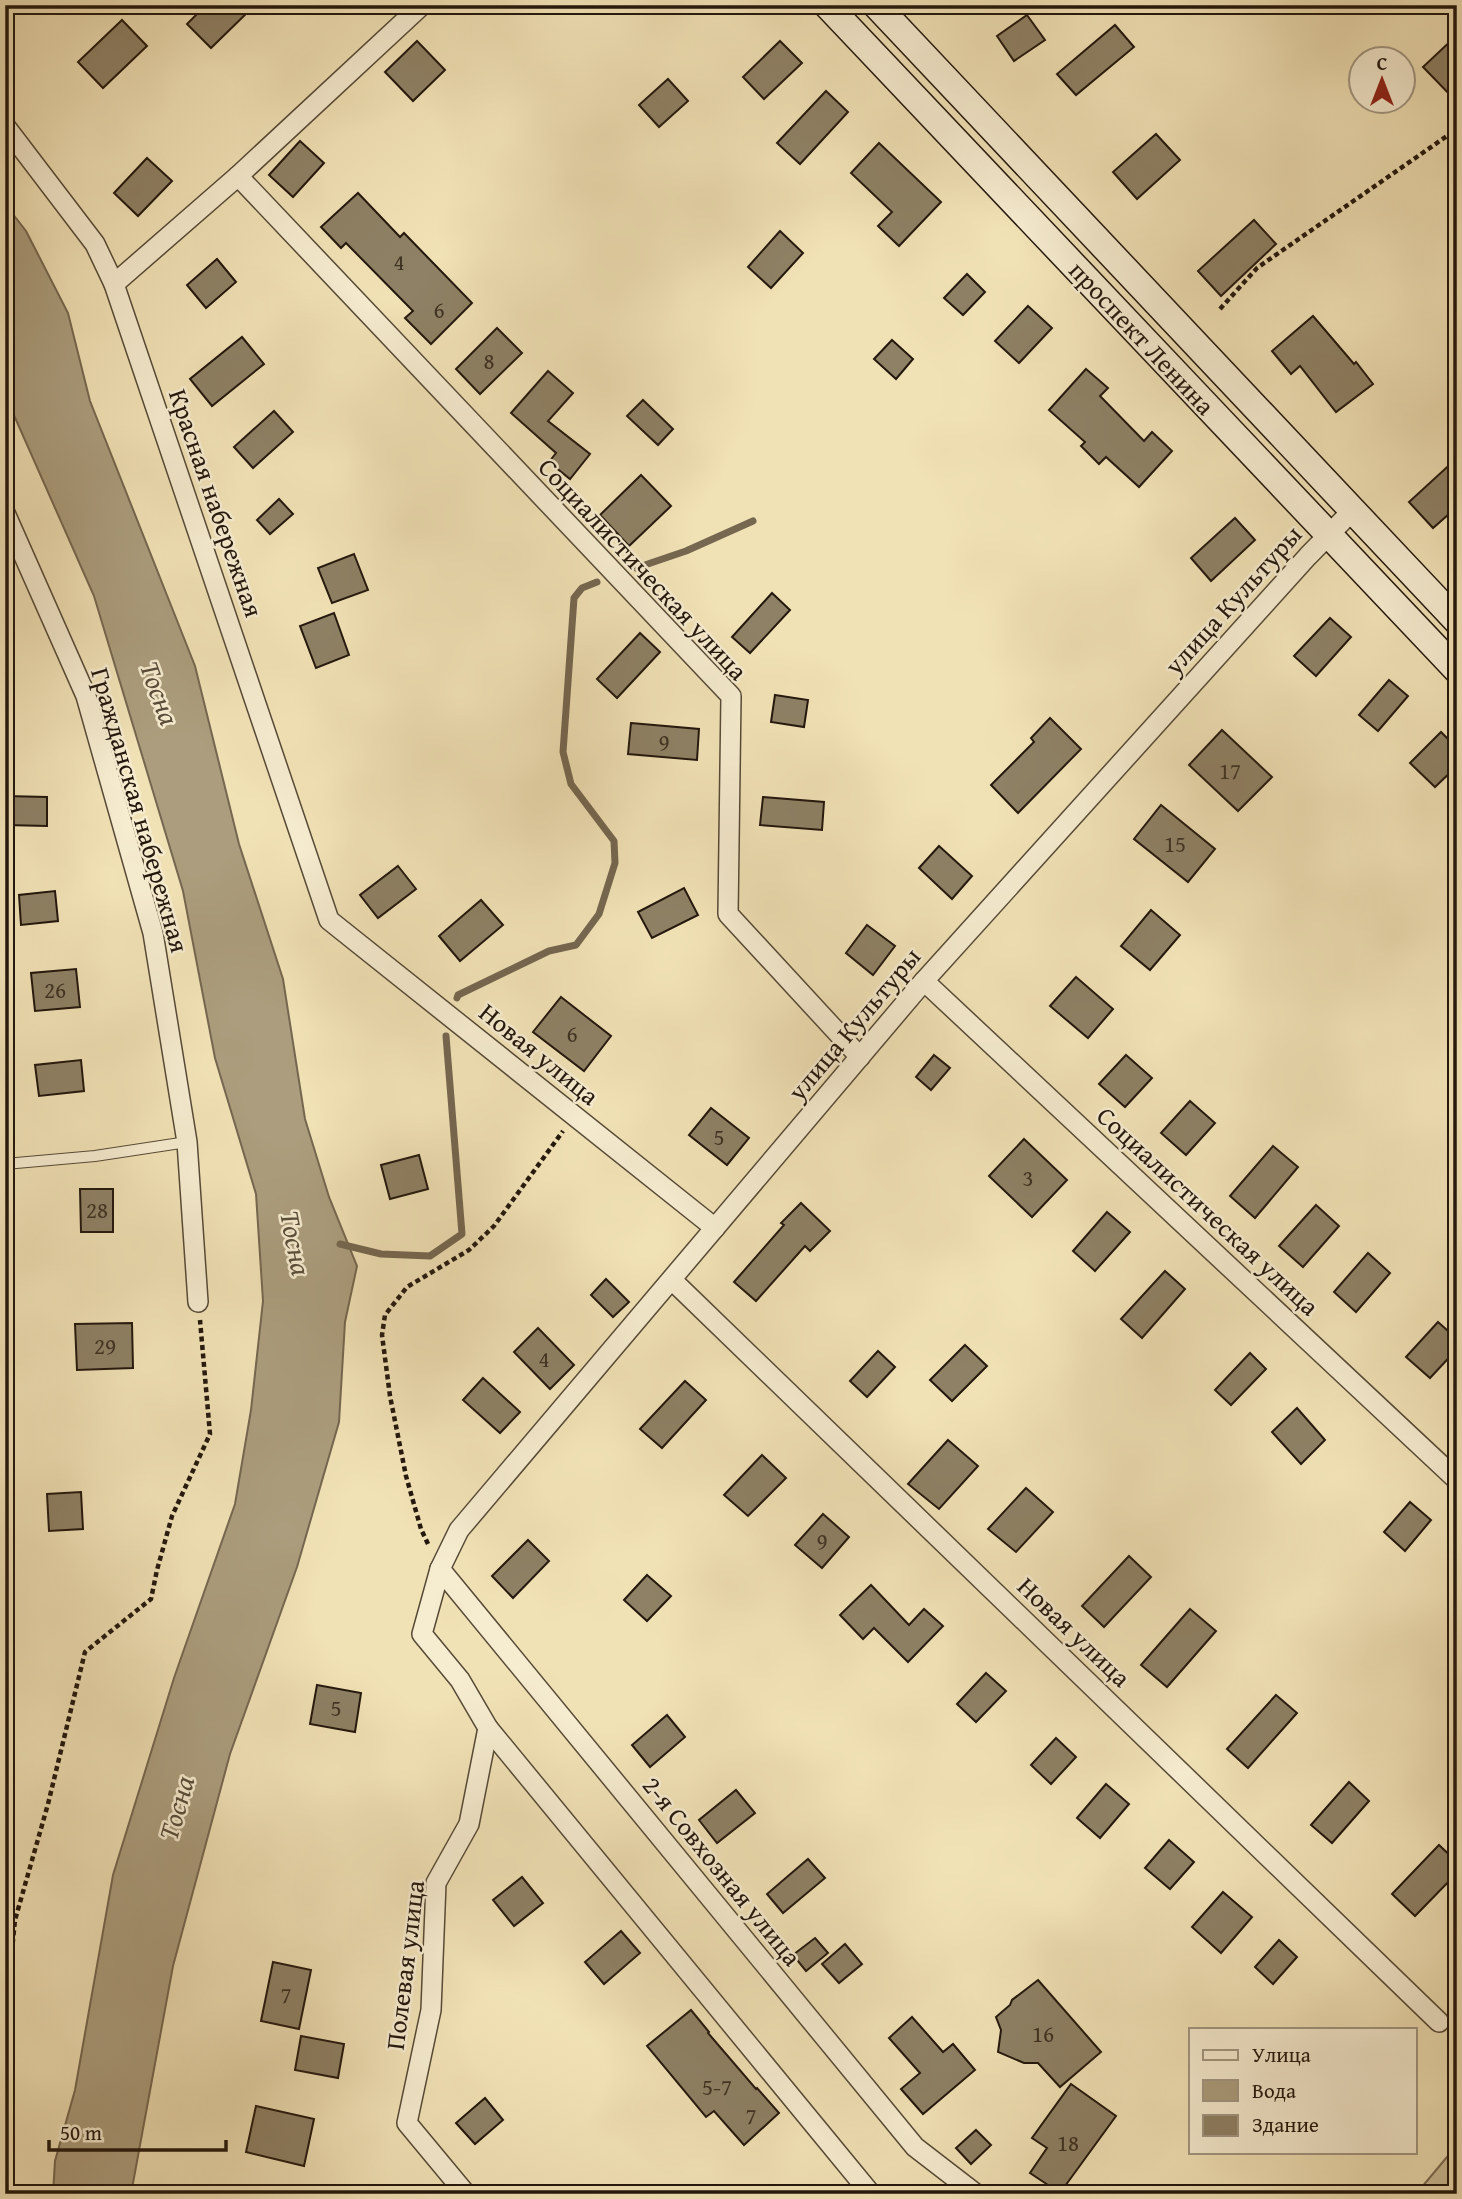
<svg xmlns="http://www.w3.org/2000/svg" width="1462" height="2199" font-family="'Gentium Book Plus',serif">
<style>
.green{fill:#cebf99;stroke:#786b53;stroke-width:2}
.water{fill:#ab9d7d;stroke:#756750;stroke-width:2}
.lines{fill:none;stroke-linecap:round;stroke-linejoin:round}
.stream{stroke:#756750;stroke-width:7}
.building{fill:#8e8165;stroke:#23170d;stroke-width:2}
.lane-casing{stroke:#564a37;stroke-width:12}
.street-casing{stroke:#564a37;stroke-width:22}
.secondary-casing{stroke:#23170d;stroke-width:29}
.path{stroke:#23170d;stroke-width:4.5;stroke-dasharray:5 3.5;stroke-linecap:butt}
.lane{stroke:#f6ecd0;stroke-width:10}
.street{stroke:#f6ecd0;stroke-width:19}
.secondary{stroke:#f6ecd0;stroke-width:26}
.labels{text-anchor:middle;stroke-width:5;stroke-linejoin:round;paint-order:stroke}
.number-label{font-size:23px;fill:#3e3223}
.street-label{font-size:26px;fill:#23170d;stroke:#f6ecd0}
.water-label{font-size:28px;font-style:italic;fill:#594d3a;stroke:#f6ecd0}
</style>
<rect width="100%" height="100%" fill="#f1e2b6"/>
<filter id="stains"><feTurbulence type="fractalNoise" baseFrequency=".00286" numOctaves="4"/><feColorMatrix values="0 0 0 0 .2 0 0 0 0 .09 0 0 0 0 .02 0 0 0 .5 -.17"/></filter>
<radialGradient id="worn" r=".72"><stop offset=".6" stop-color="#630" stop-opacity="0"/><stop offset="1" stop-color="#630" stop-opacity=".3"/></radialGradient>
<path class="green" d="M1457,2145V2194H1416Z"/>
<path class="water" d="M5,204L26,231L68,313L90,401L195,666L239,844L283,979L305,1119L329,1197L357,1266L345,1322L339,1422L297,1567L230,1754L173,1966L131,2194H53L55,2161L75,2090L113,1875L174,1678L235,1504L251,1410L263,1301L256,1194L215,1058L183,891L94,596L5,395Z"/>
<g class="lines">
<g class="stream">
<path d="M636,568L686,551L753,521"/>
<path d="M457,998L458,995L549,951L576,945L599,914L615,863L614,841L571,784L563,752L574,598L582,588L597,582"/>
<path d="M340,1244L381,1254L430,1256L462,1234L446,1036"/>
</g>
</g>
<g class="building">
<path d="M206,5H255L211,48L187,24Z"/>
<path d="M1027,15L1045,40L1014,61L997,36Z"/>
<path d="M122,20L147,46L103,88L78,62Z"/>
<path d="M1115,25L1134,47L1076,95L1057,74Z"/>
<path d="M1457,35V102L1423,67Z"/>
<path d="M417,41L445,70L413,101L385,72Z"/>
<path d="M780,41L802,63L764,99L743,77Z"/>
<path d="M668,79L688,101L659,127L639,105Z"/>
<path d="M826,91L848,112L800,164L777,143Z"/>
<path d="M1156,134L1180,160L1137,199L1113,172Z"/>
<path d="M300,141L324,163L293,197L269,175Z"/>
<path d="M879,143L941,202L899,246L878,226L892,212L851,173Z"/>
<path d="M147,158L172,181L138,216L114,193Z"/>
<path d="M358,193L400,237L404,233L472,303L431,344L405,318L413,311L346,243L341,248L321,227Z"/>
<path d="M1254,220L1276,244L1221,296L1198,271Z"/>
<path d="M780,231L803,253L771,288L748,267Z"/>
<path d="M217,259L236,282L206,308L187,285Z"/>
<path d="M967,274L985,292L963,315L944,298Z"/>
<path d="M1028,306L1052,328L1019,363L995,341Z"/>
<path d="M1313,316L1354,364L1356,362L1373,384L1336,412L1300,366L1291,374L1272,351Z"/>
<path d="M497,328L522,353L480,394L456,369Z"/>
<path d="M242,337L264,364L212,406L190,379Z"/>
<path d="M892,340L913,359L896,379L874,359Z"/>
<path d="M1086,369L1108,388L1100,396L1144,441L1152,432L1172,451L1139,487L1106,457L1099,464L1081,446L1085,442L1049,410Z"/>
<path d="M548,371L573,393L548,421L590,454L570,479L549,462L556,453L511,413Z"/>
<path d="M643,400L673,429L658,445L627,416Z"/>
<path d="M274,411L293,432L253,468L234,447Z"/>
<path d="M1457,458V507L1433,528L1409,502Z"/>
<path d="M641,475L671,506L629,546L600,515Z"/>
<path d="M279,499L293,514L270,534L257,520Z"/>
<path d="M1235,518L1255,540L1211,581L1191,558Z"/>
<path d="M354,554L368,590L332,603L318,568Z"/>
<path d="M772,593L790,610L750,653L732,637Z"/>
<path d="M334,613L349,655L316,668L300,626Z"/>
<path d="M1330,618L1351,637L1316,676L1294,656Z"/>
<path d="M640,633L660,652L617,698L597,679Z"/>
<path d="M1389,680L1408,696L1378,731L1359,715Z"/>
<path d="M775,695L808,700L804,727L771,722Z"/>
<path d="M1050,718L1081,749L1018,813L991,785L1034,742L1031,738Z"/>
<path d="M631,723L699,729L697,760L628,754Z"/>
<path d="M1222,730L1272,777L1238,811L1189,765Z"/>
<path d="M1441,732L1457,748V766L1435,787L1410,763Z"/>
<path d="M5,796L47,797V826L5,825Z"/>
<path d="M763,797L824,802L822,830L760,825Z"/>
<path d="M1161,805L1215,849L1188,882L1134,839Z"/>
<path d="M939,846L972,876L952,899L919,868Z"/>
<path d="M398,866L416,889L378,918L360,895Z"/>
<path d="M684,888L698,915L652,938L638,912Z"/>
<path d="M55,891L58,921L21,925L19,895Z"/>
<path d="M481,900L503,925L460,961L439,936Z"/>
<path d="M1151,910L1180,935L1150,970L1121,946Z"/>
<path d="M867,925L895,946L873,975L846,953Z"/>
<path d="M76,969L80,1007L35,1011L31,973Z"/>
<path d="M1076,977L1113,1009L1088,1038L1050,1006Z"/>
<path d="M561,997L611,1036L584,1071L533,1032Z"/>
<path d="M934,1055L950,1068L931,1090L916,1077Z"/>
<path d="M1126,1055L1152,1078L1125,1107L1099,1084Z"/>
<path d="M81,1060L84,1091L39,1096L35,1065Z"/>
<path d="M1190,1101L1215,1123L1186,1155L1161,1133Z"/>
<path d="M711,1108L749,1138L727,1165L689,1135Z"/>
<path d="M1024,1139L1067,1180L1032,1217L989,1176Z"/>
<path d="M1273,1146L1298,1167L1255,1218L1230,1196Z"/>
<path d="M419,1155L428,1189L390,1199L381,1165Z"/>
<path d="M80,1189H113V1232H81Z"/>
<path d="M801,1203L830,1231L810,1251L805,1246L756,1301L734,1282L784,1225L781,1223Z"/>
<path d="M1316,1205L1339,1226L1303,1267L1279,1246Z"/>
<path d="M1107,1212L1130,1232L1095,1271L1073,1251Z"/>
<path d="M1368,1253L1390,1273L1356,1312L1334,1292Z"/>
<path d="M1165,1271L1185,1289L1142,1338L1121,1319Z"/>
<path d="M606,1279L629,1302L613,1317L591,1295Z"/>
<path d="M1438,1322L1457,1339V1349L1430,1378L1406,1357Z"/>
<path d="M132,1323L133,1368L77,1370L75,1324Z"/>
<path d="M538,1328L574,1365L550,1389L514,1352Z"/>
<path d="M965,1345L987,1366L952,1401L930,1380Z"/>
<path d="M878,1351L895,1367L867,1397L850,1381Z"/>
<path d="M1250,1353L1266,1369L1231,1405L1215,1390Z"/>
<path d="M483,1378L520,1412L500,1433L463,1400Z"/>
<path d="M685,1381L706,1400L662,1448L640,1429Z"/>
<path d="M1297,1408L1325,1440L1301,1464L1272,1432Z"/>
<path d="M948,1440L978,1466L939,1509L908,1484Z"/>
<path d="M762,1455L786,1478L748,1516L724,1495Z"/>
<path d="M1026,1488L1053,1512L1016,1552L988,1529Z"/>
<path d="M81,1492L83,1529L49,1531L47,1494Z"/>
<path d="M1410,1502L1431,1520L1405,1551L1384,1532Z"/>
<path d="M823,1514L849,1537L822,1568L795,1545Z"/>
<path d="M528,1540L549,1561L513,1598L492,1576Z"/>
<path d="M1129,1556L1151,1577L1104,1627L1082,1606Z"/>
<path d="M647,1575L671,1596L647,1621L624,1600Z"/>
<path d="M871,1585L909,1625L924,1609L943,1626L908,1662L874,1628L863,1639L840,1615Z"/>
<path d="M1190,1609L1216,1631L1167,1687L1141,1665Z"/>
<path d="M986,1673L1006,1691L976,1722L957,1704Z"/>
<path d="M317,1685L361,1693L355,1732L310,1724Z"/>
<path d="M1276,1695L1297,1713L1248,1768L1227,1749Z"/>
<path d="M667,1715L685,1737L650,1767L632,1745Z"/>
<path d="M1056,1738L1076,1757L1051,1784L1031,1765Z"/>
<path d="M1349,1782L1369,1801L1332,1843L1311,1825Z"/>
<path d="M1106,1784L1129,1804L1100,1838L1077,1818Z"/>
<path d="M736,1790L755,1813L717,1843L699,1820Z"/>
<path d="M1169,1840L1194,1862L1170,1889L1145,1868Z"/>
<path d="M1439,1845L1457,1862V1873L1415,1916L1392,1894Z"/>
<path d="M808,1859L825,1878L783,1913L767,1894Z"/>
<path d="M522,1877L543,1903L514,1926L493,1900Z"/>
<path d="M1223,1892L1252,1917L1221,1953L1192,1927Z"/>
<path d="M621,1931L640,1953L604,1984L585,1962Z"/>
<path d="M815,1938L828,1953L806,1971L793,1955Z"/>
<path d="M1279,1940L1297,1957L1273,1984L1255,1967Z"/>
<path d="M845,1944L862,1964L839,1983L822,1964Z"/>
<path d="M273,1962L311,1970L299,2029L261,2021Z"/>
<path d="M1038,1980L1101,2052L1060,2087L1038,2063H1024L998,2052L1001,2030L996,2017L1010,2005L1012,2000Z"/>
<path d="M691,2010L709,2032L708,2033L756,2089L757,2088L779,2113L744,2145L714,2111L706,2117L647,2046Z"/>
<path d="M912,2017L943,2052L953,2044L975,2070L923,2114L901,2089L920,2073L889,2038Z"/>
<path d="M301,2036L344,2044L338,2078L295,2070Z"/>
<path d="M1071,2084L1116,2116L1060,2193L1030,2173L1047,2148L1032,2138Z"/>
<path d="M485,2098L503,2120L475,2144L456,2123Z"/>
<path d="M256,2106L314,2119L304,2166L246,2152Z"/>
<path d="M976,2130L991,2145L971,2164L956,2148Z"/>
</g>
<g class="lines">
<defs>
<path id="lane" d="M5,1164L95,1156L187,1142"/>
<g id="street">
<path d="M5,126L95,244L114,284L329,920L715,1228"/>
<path d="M238,176L731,696L728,914L860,1057"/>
<path d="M114,284L238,176L422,5"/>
<path d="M5,513L86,696L153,933L187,1142L198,1302"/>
<path d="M924,981L1457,1480"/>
<path d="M672,1280L1439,2022"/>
<path d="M440,1569L915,2147L976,2194"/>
<path d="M466,2194L407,2123L431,2010L436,1883L469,1824L488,1728"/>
<path d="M871,2194L488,1728L460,1680L422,1634L440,1569L459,1530L924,981L1308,556L1353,510"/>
</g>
<g id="secondary">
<path d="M827,5L1457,670"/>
<path d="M876,5L1457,621"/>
</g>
</defs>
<use href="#lane" class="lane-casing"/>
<use href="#street" class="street-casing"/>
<use href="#secondary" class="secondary-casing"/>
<g class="path">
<path d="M1220,309L1257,268L1457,129"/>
<path d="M428,1544L421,1529L406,1476L390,1396L382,1335L385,1315L407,1287L469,1250L494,1226L563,1131"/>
<path d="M5,1994L9,1981L15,1920L48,1804L85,1652L151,1599L157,1570L172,1516L210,1434L200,1320"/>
</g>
<use href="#lane" class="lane"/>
<use href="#street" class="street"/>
<use href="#secondary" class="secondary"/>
</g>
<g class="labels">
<g class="number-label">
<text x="399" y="270">4</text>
<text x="439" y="318">6</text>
<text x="489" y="369">8</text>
<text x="664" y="750">9</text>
<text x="1230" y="779">17</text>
<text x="1175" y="852">15</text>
<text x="55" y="998">26</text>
<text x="572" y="1042">6</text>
<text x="719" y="1145">5</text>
<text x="1028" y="1186">3</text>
<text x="97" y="1218">28</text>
<text x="105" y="1354">29</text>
<text x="544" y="1367">4</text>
<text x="822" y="1549">9</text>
<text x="336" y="1716">5</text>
<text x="286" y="2003">7</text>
<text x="1043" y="2042">16</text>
<text x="717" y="2095">5-7</text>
<text x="751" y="2124">7</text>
<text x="1068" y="2151">18</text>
</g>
<g class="street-label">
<text transform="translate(1142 338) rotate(47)" y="9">проспект Ленина</text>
<text transform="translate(216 503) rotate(71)" y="9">Красная набережная</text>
<text transform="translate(643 569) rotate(47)" y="9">Социалистическая улица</text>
<text transform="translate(1233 600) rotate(-48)" y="9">улица Культуры</text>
<text transform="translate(140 810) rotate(74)" y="9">Гражданская набережная</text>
<text transform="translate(854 1024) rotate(-50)" y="9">улица Культуры</text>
<text transform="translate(539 1054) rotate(39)" y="9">Новая улица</text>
<text transform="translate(1208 1211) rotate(43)" y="9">Социалистическая улица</text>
<text transform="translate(1074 1632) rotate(44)" y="9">Новая улица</text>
<text transform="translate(722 1871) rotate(51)" y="9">2-я Совхозная улица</text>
<text transform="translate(405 1965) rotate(-83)" y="9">Полевая улица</text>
</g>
<g class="water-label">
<text transform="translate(160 693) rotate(70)" y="10">Тосна</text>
<text transform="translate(296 1243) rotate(79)" y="10">Тосна</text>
<text transform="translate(176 1808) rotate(-74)" y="10">Тосна</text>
</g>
</g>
<rect width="1462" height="2199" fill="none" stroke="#f1e2b6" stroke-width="28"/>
<rect x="7" y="7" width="1448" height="2185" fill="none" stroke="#23170d" stroke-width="3.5"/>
<rect x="14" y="14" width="1434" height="2171" fill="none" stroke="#23170d" stroke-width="2"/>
<rect x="1189" y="2028" width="228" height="126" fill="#f6ecd0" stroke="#a29782" stroke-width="2"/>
<rect x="1203" y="2050" width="35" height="10" fill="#f6ecd0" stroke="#a29782" stroke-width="2"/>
<text x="1252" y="2062" font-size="21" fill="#23170d">Улица</text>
<rect x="1203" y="2080" width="35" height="21" fill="#ab9d7d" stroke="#a29782" stroke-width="2"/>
<text x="1252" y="2098" font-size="21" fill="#23170d">Вода</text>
<rect x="1203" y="2115" width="35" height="21" fill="#8e8165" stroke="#a29782" stroke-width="2"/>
<text x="1252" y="2132" font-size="21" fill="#23170d">Здание</text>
<g transform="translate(1382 80)"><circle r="33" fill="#f6ecd0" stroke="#a29782" stroke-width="2"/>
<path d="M0-5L12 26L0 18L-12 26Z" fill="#8f2418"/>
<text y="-10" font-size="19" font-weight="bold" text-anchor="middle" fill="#23170d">С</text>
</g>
<path d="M49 2140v10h177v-10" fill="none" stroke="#23170d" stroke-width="3.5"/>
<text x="60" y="2140" font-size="21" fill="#23170d" stroke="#f6ecd0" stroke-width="5" paint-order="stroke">50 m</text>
<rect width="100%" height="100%" filter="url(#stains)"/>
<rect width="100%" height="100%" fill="url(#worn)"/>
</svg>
